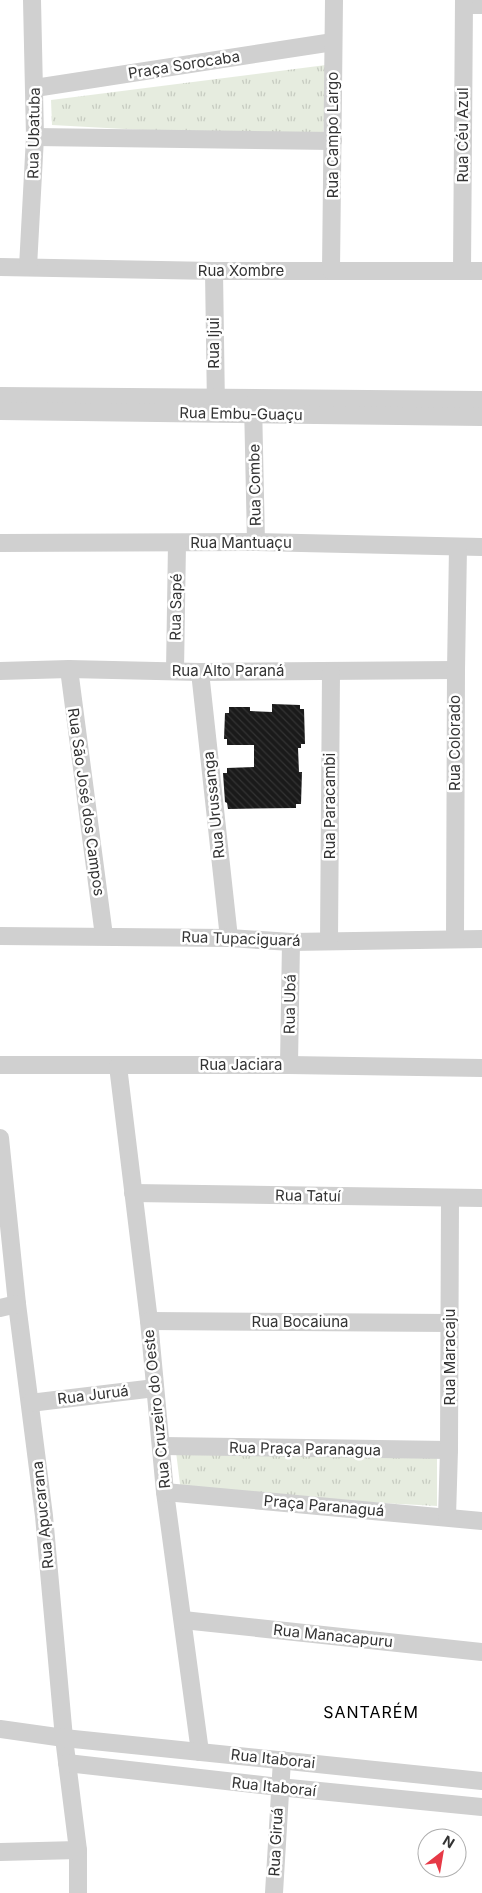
<svg xmlns="http://www.w3.org/2000/svg" width="482" height="1893" font-family="Inter,sans-serif">
<style>
.park{fill:url(#park-tufts)}
.building{fill:url(#building-back-hatch)}
.lines{fill:none;stroke-linecap:round;stroke-linejoin:round}
.minor{stroke:#d0d0d0;stroke-width:18}
.labels{text-anchor:middle;stroke-width:5;stroke-linejoin:round;paint-order:stroke}
.street-label{font-size:15px;fill:#333;stroke:#fff}
.neighbourhood-label{font-size:16px;letter-spacing:1px;fill:#000;stroke:#fff}
</style>
<defs>
<pattern id="park-tufts" width="24" height="20" patternUnits="userSpaceOnUse" patternTransform="scale(1.25)"><rect width="24" height="20" fill="#e6ecdf"/><path d="M3 7l-1-3M5 7V3M7 7l1-3M15 17l-1-3M17 17v-4M19 17l1-3" fill="none" stroke="#c6cbc0"/></pattern>
<pattern id="building-back-hatch" width="6" height="6" patternUnits="userSpaceOnUse" patternTransform="scale(1.25)"><rect width="6" height="6" fill="#1a1a1a"/><path d="M-1 5l2 2M0 0l6 6M5-1l2 2" fill="none" stroke="#333"/></pattern>
</defs>
<rect width="100%" height="100%" fill="#fff"/>
<g class="park">
<path d="M326,65L323,140L52,125L51,100Z"/>
<path d="M437,1451V1506L181,1492L176,1452Z"/>
</g>
<path class="building" d="M272,704L300,705V709H304L305,744H301V748H298L299,772H302L301,804H296V808L228,809L227,803L225,802L223,773H227V768L254,767V745H227V739H224L225,713H229V707H250V711L272,712Z"/>
<g class="lines">
<g class="minor">
<path d="M464,5H482"/>
<path d="M35,88L333,42"/>
<path d="M35,137L333,141"/>
<path d="M0,267L214,271H482"/>
<path d="M28,267L35,137L32,0"/>
<path d="M331,270L334,0"/>
<path d="M214,271L216,408"/>
<path d="M462,271L464,0"/>
<path d="M0,396L482,400"/>
<path d="M253,403L256,542"/>
<path d="M0,411L482,417"/>
<path d="M0,543L256,542L482,547"/>
<path d="M69,669L104,936"/>
<path d="M0,671L69,669L200,672L456,670"/>
<path d="M175,671L177,543"/>
<path d="M200,672L229,938"/>
<path d="M0,936L229,938L291,942L482,939"/>
<path d="M455,939L456,670L458,547"/>
<path d="M329,941L331,672"/>
<path d="M0,1065H289L482,1068"/>
<path d="M289,1065L291,942"/>
<path d="M118,1066L149,1321L165,1492L200,1752"/>
<path d="M0,1138L17,1304L44,1516L64,1738L78,1850V1893"/>
<path d="M133,1193L482,1198"/>
<path d="M0,1308L17,1304"/>
<path d="M149,1321L450,1323"/>
<path d="M30,1403L155,1388"/>
<path d="M162,1446L449,1450"/>
<path d="M165,1492L482,1521"/>
<path d="M447,1517L449,1450L450,1198"/>
<path d="M183,1620L482,1652"/>
<path d="M0,1729L64,1738L482,1781"/>
<path d="M67,1763L279,1787L482,1807"/>
<path d="M0,1852L78,1850"/>
<path d="M274,1893L282,1760"/>
</g>
</g>
<g class="labels">
<g class="street-label">
<text transform="translate(184 65) rotate(-9)" y="5">Praça Sorocaba</text>
<text transform="translate(34 133) rotate(-89)" y="5">Rua Ubatuba</text>
<text transform="translate(333 135) rotate(-90)" y="5">Rua Campo Largo</text>
<text transform="translate(463 135) rotate(-90)" y="5">Rua Céu Azul</text>
<text x="241" y="276">Rua Xombre</text>
<text transform="translate(214 343) rotate(-90)" y="5">Rua Ijui</text>
<text transform="translate(241 414) rotate(1)" y="5">Rua Embu-Guaçu</text>
<text transform="translate(255 485) rotate(-91)" y="5">Rua Combe</text>
<text x="241" y="548">Rua Mantuaçu</text>
<text transform="translate(176 607) rotate(-89)" y="5">Rua Sapé</text>
<text x="228" y="676">Rua Alto Paraná</text>
<text transform="translate(455 743) rotate(-90)" y="5">Rua Colorado</text>
<text transform="translate(86 802) rotate(82)" y="5">Rua São José dos Campos</text>
<text transform="translate(214 805) rotate(-96)" y="5">Rua Urussanga</text>
<text transform="translate(330 806) rotate(-90)" y="5">Rua Paracambi</text>
<text transform="translate(241 939) rotate(2)" y="5">Rua Tupaciguará</text>
<text transform="translate(290 1004) rotate(-89)" y="5">Rua Ubá</text>
<text x="241" y="1070">Rua Jaciara</text>
<text transform="translate(308 1196) rotate(1)" y="5">Rua Tatuí</text>
<text x="300" y="1327">Rua Bocaiuna</text>
<text transform="translate(450 1357) rotate(-90)" y="5">Rua Maracaju</text>
<text transform="translate(93 1395) rotate(-7)" y="5">Rua Juruá</text>
<text transform="translate(157 1409) rotate(-96)" y="5">Rua Cruzeiro do Oeste</text>
<text transform="translate(305 1449) rotate(1)" y="5">Rua Praça Paranagua</text>
<text transform="translate(324 1506) rotate(5)" y="5">Praça Paranaguá</text>
<text transform="translate(43 1515) rotate(-96)" y="5">Rua Apucarana</text>
<text transform="translate(333 1636) rotate(6)" y="5">Rua Manacapuru</text>
<text transform="translate(273 1759) rotate(6)" y="5">Rua Itaborai</text>
<text transform="translate(274 1787) rotate(6)" y="5">Rua Itaboraí</text>
<text transform="translate(276 1842) rotate(-87)" y="5">Rua Giruá</text>
</g>
<g class="neighbourhood-label">
<text x="371" y="1718">SANTARÉM</text>
</g>
</g>
<g transform="translate(442 1853) rotate(31)"><circle r="24" fill="#ffffff" stroke="#adadad"/>
<path d="M0-4L9 19L0 12L-9 19Z" fill="#e63946"/>
<text y="-8" font-size="14" font-weight="bold" text-anchor="middle" fill="#333333">N</text>
</g>
</svg>
